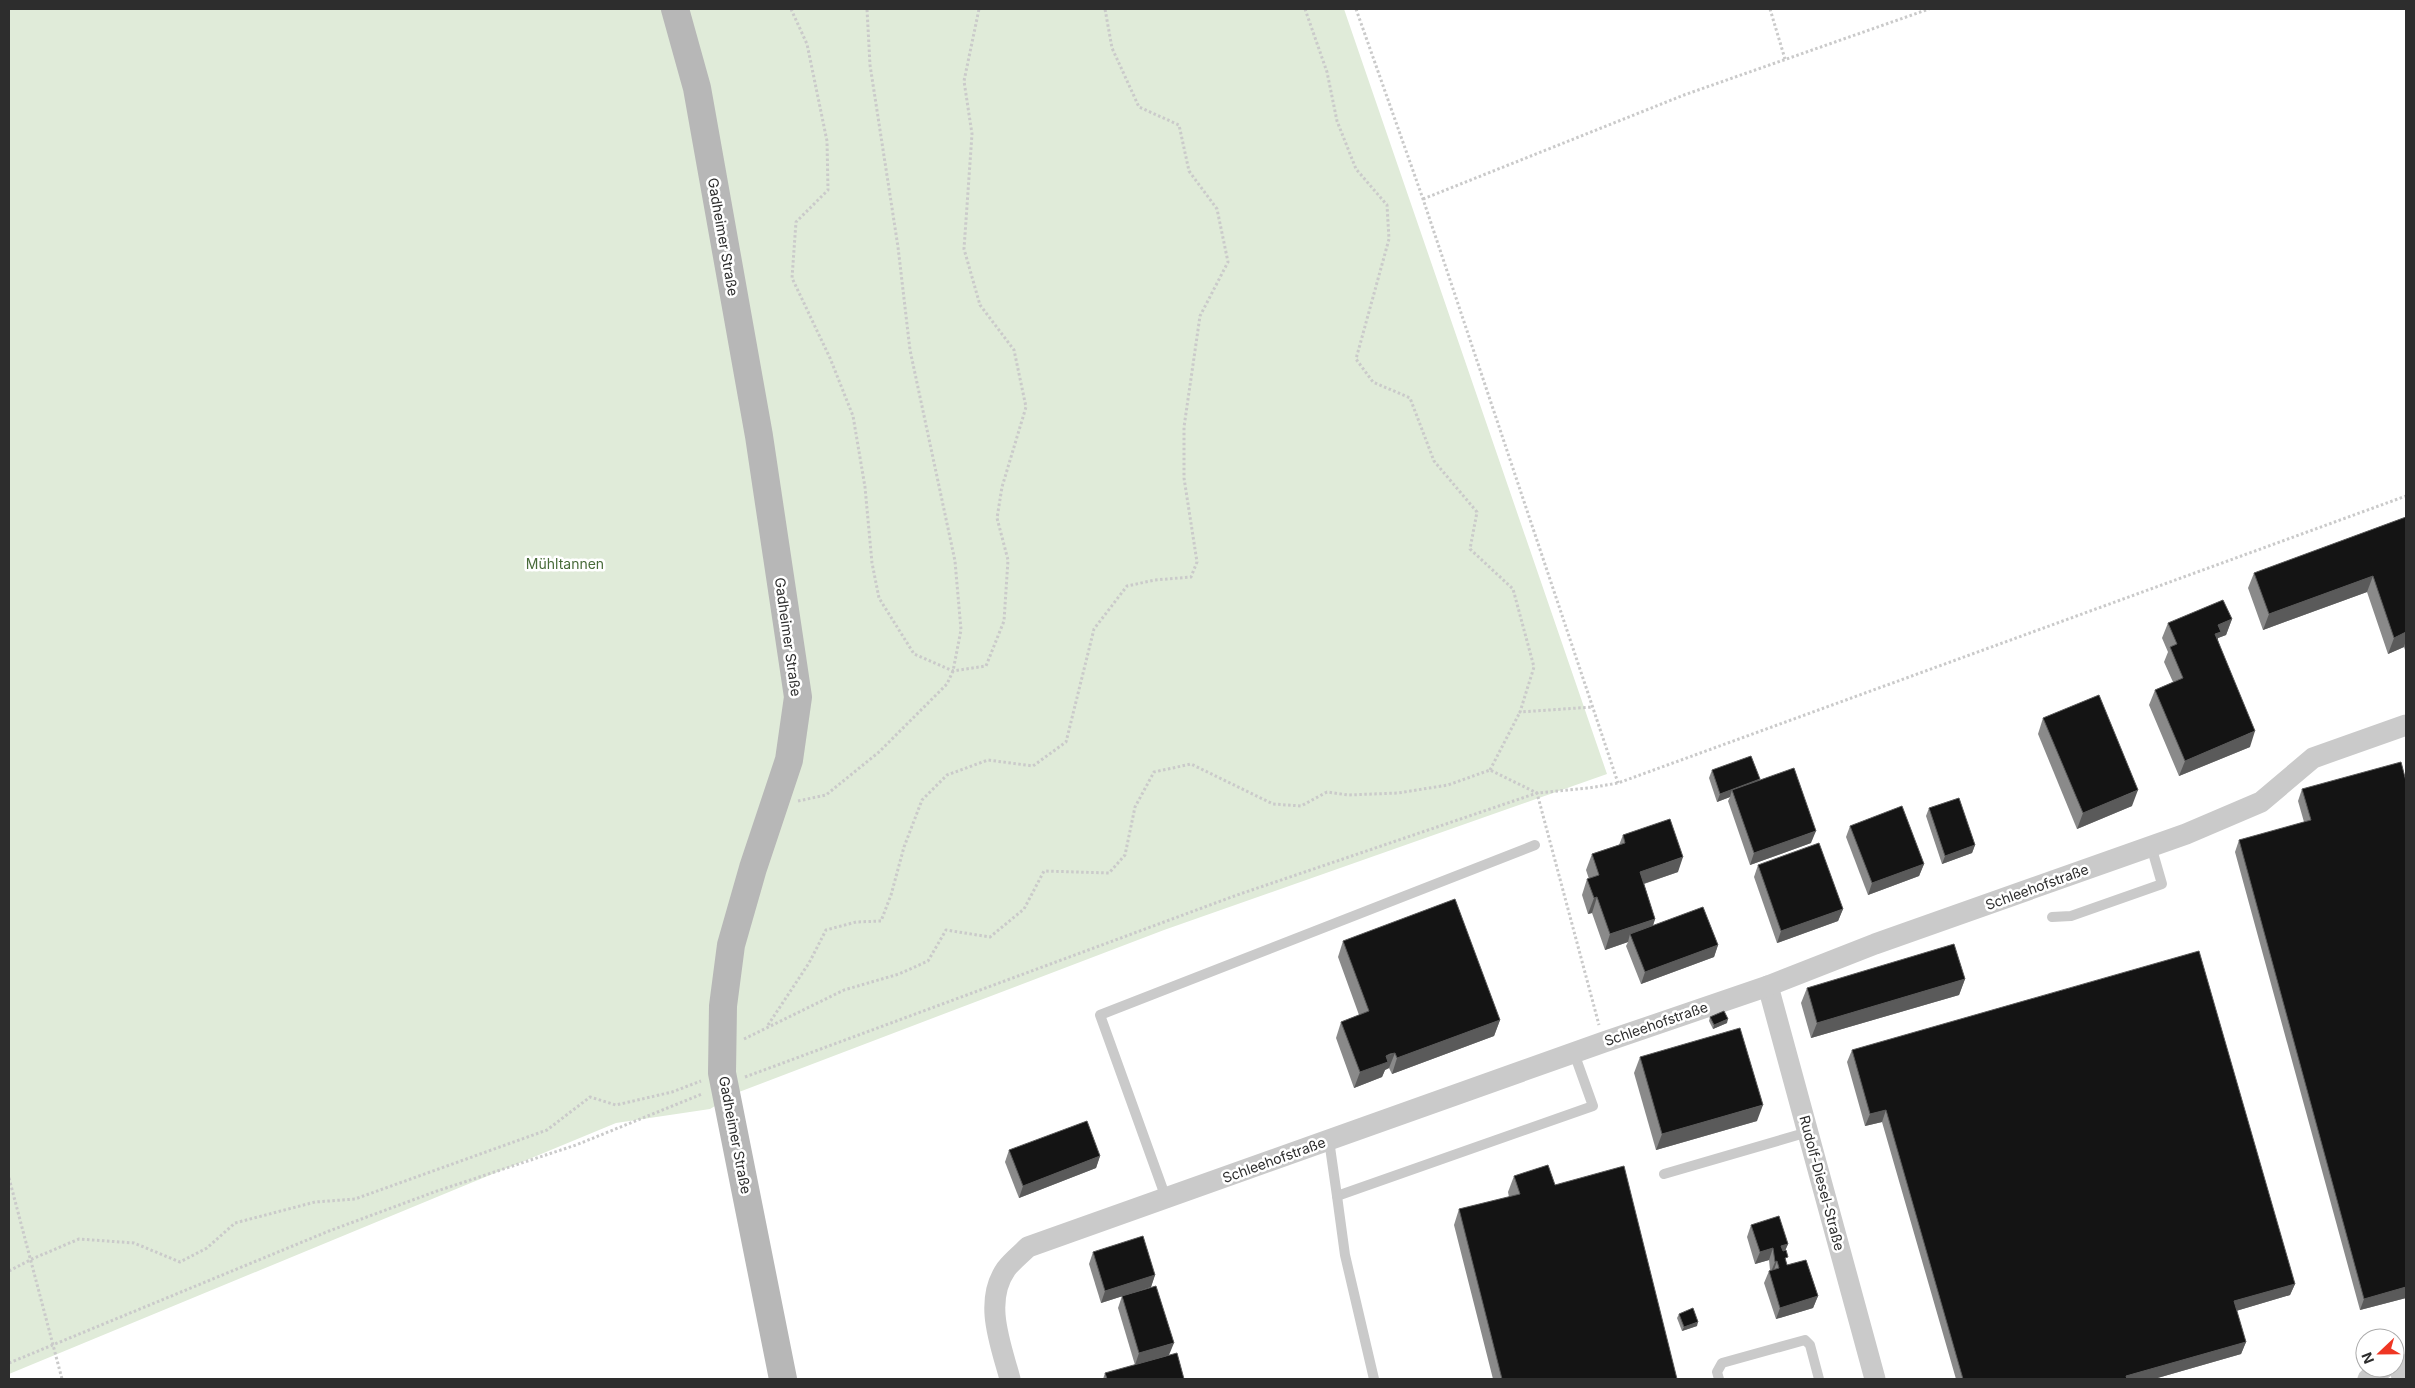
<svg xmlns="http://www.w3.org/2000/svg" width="2415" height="1388" font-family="Inter,sans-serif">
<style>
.green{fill:#e0ebd9}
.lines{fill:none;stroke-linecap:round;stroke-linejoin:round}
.path{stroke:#cacaca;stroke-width:3;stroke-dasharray:2.5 2.5;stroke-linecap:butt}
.lane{stroke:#cacaca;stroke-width:10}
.street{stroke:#cacaca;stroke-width:21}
.secondary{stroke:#b7b7b7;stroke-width:28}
.wall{fill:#8a8a8a}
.shaded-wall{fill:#5a5a5a}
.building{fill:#141414;stroke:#5a5a5a}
.labels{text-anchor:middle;stroke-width:5;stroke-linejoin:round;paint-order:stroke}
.street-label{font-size:14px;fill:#2d2d2d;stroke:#fff}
.park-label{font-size:14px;fill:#476a38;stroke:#fff}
</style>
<rect width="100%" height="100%" fill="#fff"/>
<path class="green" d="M9,9H1344L1607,774L1164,930L739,1092L710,1109L616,1123L9,1374Z"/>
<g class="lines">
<g class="path">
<path d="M791,9L807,44L827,141L828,190L796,222L792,278L830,358L853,416L865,487L872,563L879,598L914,654L953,671L986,666L1004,621L1008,560L997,518L1002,487L1026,407L1014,350L980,305L964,249L972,134L964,81L979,9"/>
<path d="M1305,9L1327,72L1337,121L1356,169L1387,205L1389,239L1356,359L1373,382L1410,398L1434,461L1477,512L1470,549L1513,589L1534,667L1520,712L1593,707"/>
<path d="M1356,9L1423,199L1618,783"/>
<path d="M1770,9L1785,59"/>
<path d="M1423,199L1684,95L1929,9"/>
<path d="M1490,770L1520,712"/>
<path d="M798,801L826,795L879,752L947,684L953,671L961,630L955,561L910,350L898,247L870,65L867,9"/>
<path d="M768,1025L809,963L826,930L856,922L881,921L891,895L904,847L922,800L947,775L988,760L1033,766L1066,742L1094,629L1127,586L1155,580L1191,577L1197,562L1184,478V427L1200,316L1228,262L1217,209L1189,171L1179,125L1139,107L1112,48L1105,9"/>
<path d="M744,1039L844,990L899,974L928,961L946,930L990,937L1024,909L1044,871L1109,873L1125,855L1135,807L1154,772L1191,764L1273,804L1301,806L1327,792L1348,795L1398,793L1448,785L1490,770L1537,793L1599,1025"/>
<path d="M745,1077L1237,895L1537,793L1589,788L1618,783L2406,496"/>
<path d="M9,1178L62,1379"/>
<path d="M9,1271L32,1259L79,1239L134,1243L180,1262L207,1248L235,1223L315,1202L355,1199L547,1130L590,1097L616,1105L672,1092L701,1081"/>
<path d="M9,1363L329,1231L437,1191L576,1145L702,1094"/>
</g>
<g class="lane">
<path d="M2052,917L2071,916L2162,884L2151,846"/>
<path d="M1329,1140L1337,1196L1593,1106L1574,1053"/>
<path d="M1664,1174L1808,1132"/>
<path d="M1337,1196L1345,1255L1374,1379"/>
<path d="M1166,1198L1100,1015L1535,845"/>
<path d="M1719,1379L1717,1372L1722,1363L1805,1340L1810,1345L1819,1379"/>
</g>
<g class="street">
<path d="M1768,986L1875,1379"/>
<path d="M2396,1360L2403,1379"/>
<path d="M1010,1379C1001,1345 983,1302 1006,1269C1012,1261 1021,1254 1028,1247L1604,1042L1768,986L1875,944L2186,834L2261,802L2313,758L2406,725"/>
<path d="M2368,1379L2384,1368"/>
</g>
<path class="secondary" d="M675,9L697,88L759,436L798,697L789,760L753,868L731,945L723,1006L722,1073L783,1379"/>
</g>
<g class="wall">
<path d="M2406,517V653L2404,647L2388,654L2367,592L2263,630L2248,588L2254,573Z"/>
<path d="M2232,619L2226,635L2218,638V640L2250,747L2179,776L2149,705L2155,690L2173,682L2164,662L2168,652L2162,638L2168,623Z"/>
<path d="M2043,718L2132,806L2077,829L2038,734Z"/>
<path d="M1712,770L1759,780L1811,843L1750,865L1728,801L1730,797L1717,802L1709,778Z"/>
<path d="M2406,781V1298L2360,1310L2235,852L2239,840L2304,822L2298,801L2302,789Z"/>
<path d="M1929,808L1975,845L1972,853L1942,864L1926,816Z"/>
<path d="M1850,826L1924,864L1919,876L1868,895L1846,837Z"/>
<path d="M1623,835L1678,872L1644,884L1655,919L1653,926L1718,945L1714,957L1641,984L1626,946L1628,942L1605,950L1592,913L1588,914L1582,895L1587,879H1589L1586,870L1592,854L1619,845Z"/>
<path d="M1758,865L1843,909L1838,921L1777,943L1754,877Z"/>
<path d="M1343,941L1500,1020L1494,1036L1392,1074L1389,1068L1385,1070L1382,1077L1354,1088L1336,1038L1341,1022L1359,1015L1338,957Z"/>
<path d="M1965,979L1959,995L1811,1038L1801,1003L1807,988Z"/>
<path d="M1710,1017L1727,1023L1713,1029L1709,1021Z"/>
<path d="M1852,1050L2295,1284L2290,1295L2236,1311L2246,1342L2241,1354L2154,1379H1956L1882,1122L1865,1126L1847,1062Z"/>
<path d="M1640,1057L1757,1121L1656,1150L1634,1073Z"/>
<path d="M1009,1150L1100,1156L1096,1168L1019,1198L1005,1162Z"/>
<path d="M1514,1176L1555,1185L1677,1379H1493L1454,1225L1459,1209L1509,1197L1508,1192Z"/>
<path d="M1751,1225L1788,1244L1785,1250L1786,1262L1787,1265L1818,1296L1813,1308L1776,1319L1764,1283L1769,1271L1770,1270L1769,1260L1755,1264L1747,1237Z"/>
<path d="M1093,1252L1155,1275L1151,1287L1101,1303L1089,1264Z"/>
<path d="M1122,1296L1169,1355L1135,1365L1118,1308Z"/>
<path d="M1679,1314L1697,1326L1682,1331L1677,1318Z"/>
<path d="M1105,1373L1107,1379H1103Z"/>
</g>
<g class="shaded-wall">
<path d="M2373,576L2367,592L2263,630L2269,614Z"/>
<path d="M2232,619L2226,635L2218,638L2215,648L2209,650L2218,625Z"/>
<path d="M2406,632V640L2404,647L2388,654L2394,638Z"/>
<path d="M2255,731L2250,747L2179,776L2185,761Z"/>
<path d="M1760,779L1757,787L1732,790L1730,797L1717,802L1720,794Z"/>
<path d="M2138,790L2132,806L2077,829L2083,813Z"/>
<path d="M1816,831L1811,843L1750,865L1754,853Z"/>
<path d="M1975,845L1972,853L1942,864L1945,856Z"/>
<path d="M1683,857L1678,872L1634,887L1640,872Z"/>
<path d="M1924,864L1919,876L1868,895L1872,883Z"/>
<path d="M1597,897L1592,913L1588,914L1594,898Z"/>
<path d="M1843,909L1838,921L1777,943L1781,931Z"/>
<path d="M1655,919L1650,934H1630L1628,942L1605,950L1610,934Z"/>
<path d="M1718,945L1714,957L1641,984L1645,972Z"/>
<path d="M1965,979L1959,995L1811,1038L1817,1023Z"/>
<path d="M1728,1019L1727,1023L1713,1029L1714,1025Z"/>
<path d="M1500,1020L1494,1036L1392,1074L1397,1058Z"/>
<path d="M1395,1053L1389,1068L1385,1070L1382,1077L1354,1088L1360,1072L1386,1056Z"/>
<path d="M1763,1105L1757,1121L1656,1150L1662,1134Z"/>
<path d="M1886,1110L1882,1122L1865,1126L1870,1114Z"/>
<path d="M1100,1156L1096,1168L1019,1198L1023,1186Z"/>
<path d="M1788,1244L1783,1256L1781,1246Z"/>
<path d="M1773,1248L1769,1260L1755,1264L1760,1252Z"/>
<path d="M1777,1261L1773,1273L1770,1274L1775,1262Z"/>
<path d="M1155,1275L1151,1287L1101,1303L1105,1291Z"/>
<path d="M2295,1284L2290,1295L2229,1313L2234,1301Z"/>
<path d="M2406,1287V1298L2360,1310L2364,1299Z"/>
<path d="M1818,1296L1813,1308L1776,1319L1780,1308Z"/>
<path d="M1698,1322L1697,1326L1682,1331L1684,1327Z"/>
<path d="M2246,1342L2241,1354L2154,1379H2125L2126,1376Z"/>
<path d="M1174,1343L1169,1355L1135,1365L1139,1353Z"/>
</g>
<g class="building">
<path d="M2406,517V632L2394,638L2373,576L2269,614L2254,573Z"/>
<path d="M2223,600L2232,619L2218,625L2221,632L2215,634L2255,731L2185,761L2155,690L2183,678L2170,647L2177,644L2168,623Z"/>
<path d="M2099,695L2138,790L2083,813L2043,718Z"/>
<path d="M1751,756L1760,779L1720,794L1712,770Z"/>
<path d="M2401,762L2406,781V1287L2364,1299L2239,840L2311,820L2302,789Z"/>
<path d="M1794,768L1816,831L1754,853L1732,790Z"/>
<path d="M1959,798L1975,845L1945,856L1929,808Z"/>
<path d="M1902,806L1924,864L1872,883L1850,826Z"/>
<path d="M1670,819L1683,857L1640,872L1655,919L1610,934L1597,897L1594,898L1587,879L1599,875L1592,854L1625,843L1623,835Z"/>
<path d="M1819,843L1843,909L1781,931L1758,865Z"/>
<path d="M1455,899L1500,1020L1397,1058L1395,1053L1390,1054L1386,1056L1388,1062L1360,1072L1341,1022L1369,1011L1343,941Z"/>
<path d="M1703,907L1718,945L1645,972L1630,934Z"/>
<path d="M1954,944L1965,979L1817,1023L1807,988Z"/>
<path d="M2199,951L2295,1284L2234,1301L2246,1342L2126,1376L2127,1379H1963L1886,1110L1870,1114L1852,1050Z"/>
<path d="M1724,1011L1728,1019L1714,1025L1710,1017Z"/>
<path d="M1740,1028L1763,1105L1662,1134L1640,1057Z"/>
<path d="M1087,1121L1100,1156L1023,1186L1009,1150Z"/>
<path d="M1548,1165L1555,1185L1624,1166L1677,1379H1502L1459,1209L1520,1194L1514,1176Z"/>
<path d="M1779,1216L1788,1244L1781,1246L1783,1251L1786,1250L1788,1257L1785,1258L1787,1265L1806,1260L1818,1296L1780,1308L1769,1271L1779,1268L1777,1261L1775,1262L1773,1248L1760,1252L1751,1225Z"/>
<path d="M1143,1236L1155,1275L1105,1291L1093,1252Z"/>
<path d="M1156,1286L1174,1343L1139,1353L1122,1296Z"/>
<path d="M1693,1308L1698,1322L1684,1327L1679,1314Z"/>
<path d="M1177,1353L1184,1379H1107L1105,1373Z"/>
</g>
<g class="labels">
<g class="street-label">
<text transform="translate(723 237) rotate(80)" y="5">Gadheimer Straße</text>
<text transform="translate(788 637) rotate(82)" y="5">Gadheimer Straße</text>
<text transform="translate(2037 887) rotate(-20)" y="5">Schleehofstraße</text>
<text transform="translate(1656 1024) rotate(-19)" y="5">Schleehofstraße</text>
<text transform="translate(735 1135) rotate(79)" y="5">Gadheimer Straße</text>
<text transform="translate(1274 1160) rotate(-20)" y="5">Schleehofstraße</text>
<text transform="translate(1822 1183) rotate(75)" y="5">Rudolf-Diesel-Straße</text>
</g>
<g class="park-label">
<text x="565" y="569">Mühltannen</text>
</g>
</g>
<rect width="2415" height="1388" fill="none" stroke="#2d2d2d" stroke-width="20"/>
<g transform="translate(2380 1353) rotate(248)"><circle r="24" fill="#ffffff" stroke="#ababab"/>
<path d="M0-4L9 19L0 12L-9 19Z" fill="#ef3623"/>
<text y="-8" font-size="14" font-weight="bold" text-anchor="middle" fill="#2d2d2d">N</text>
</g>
</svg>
